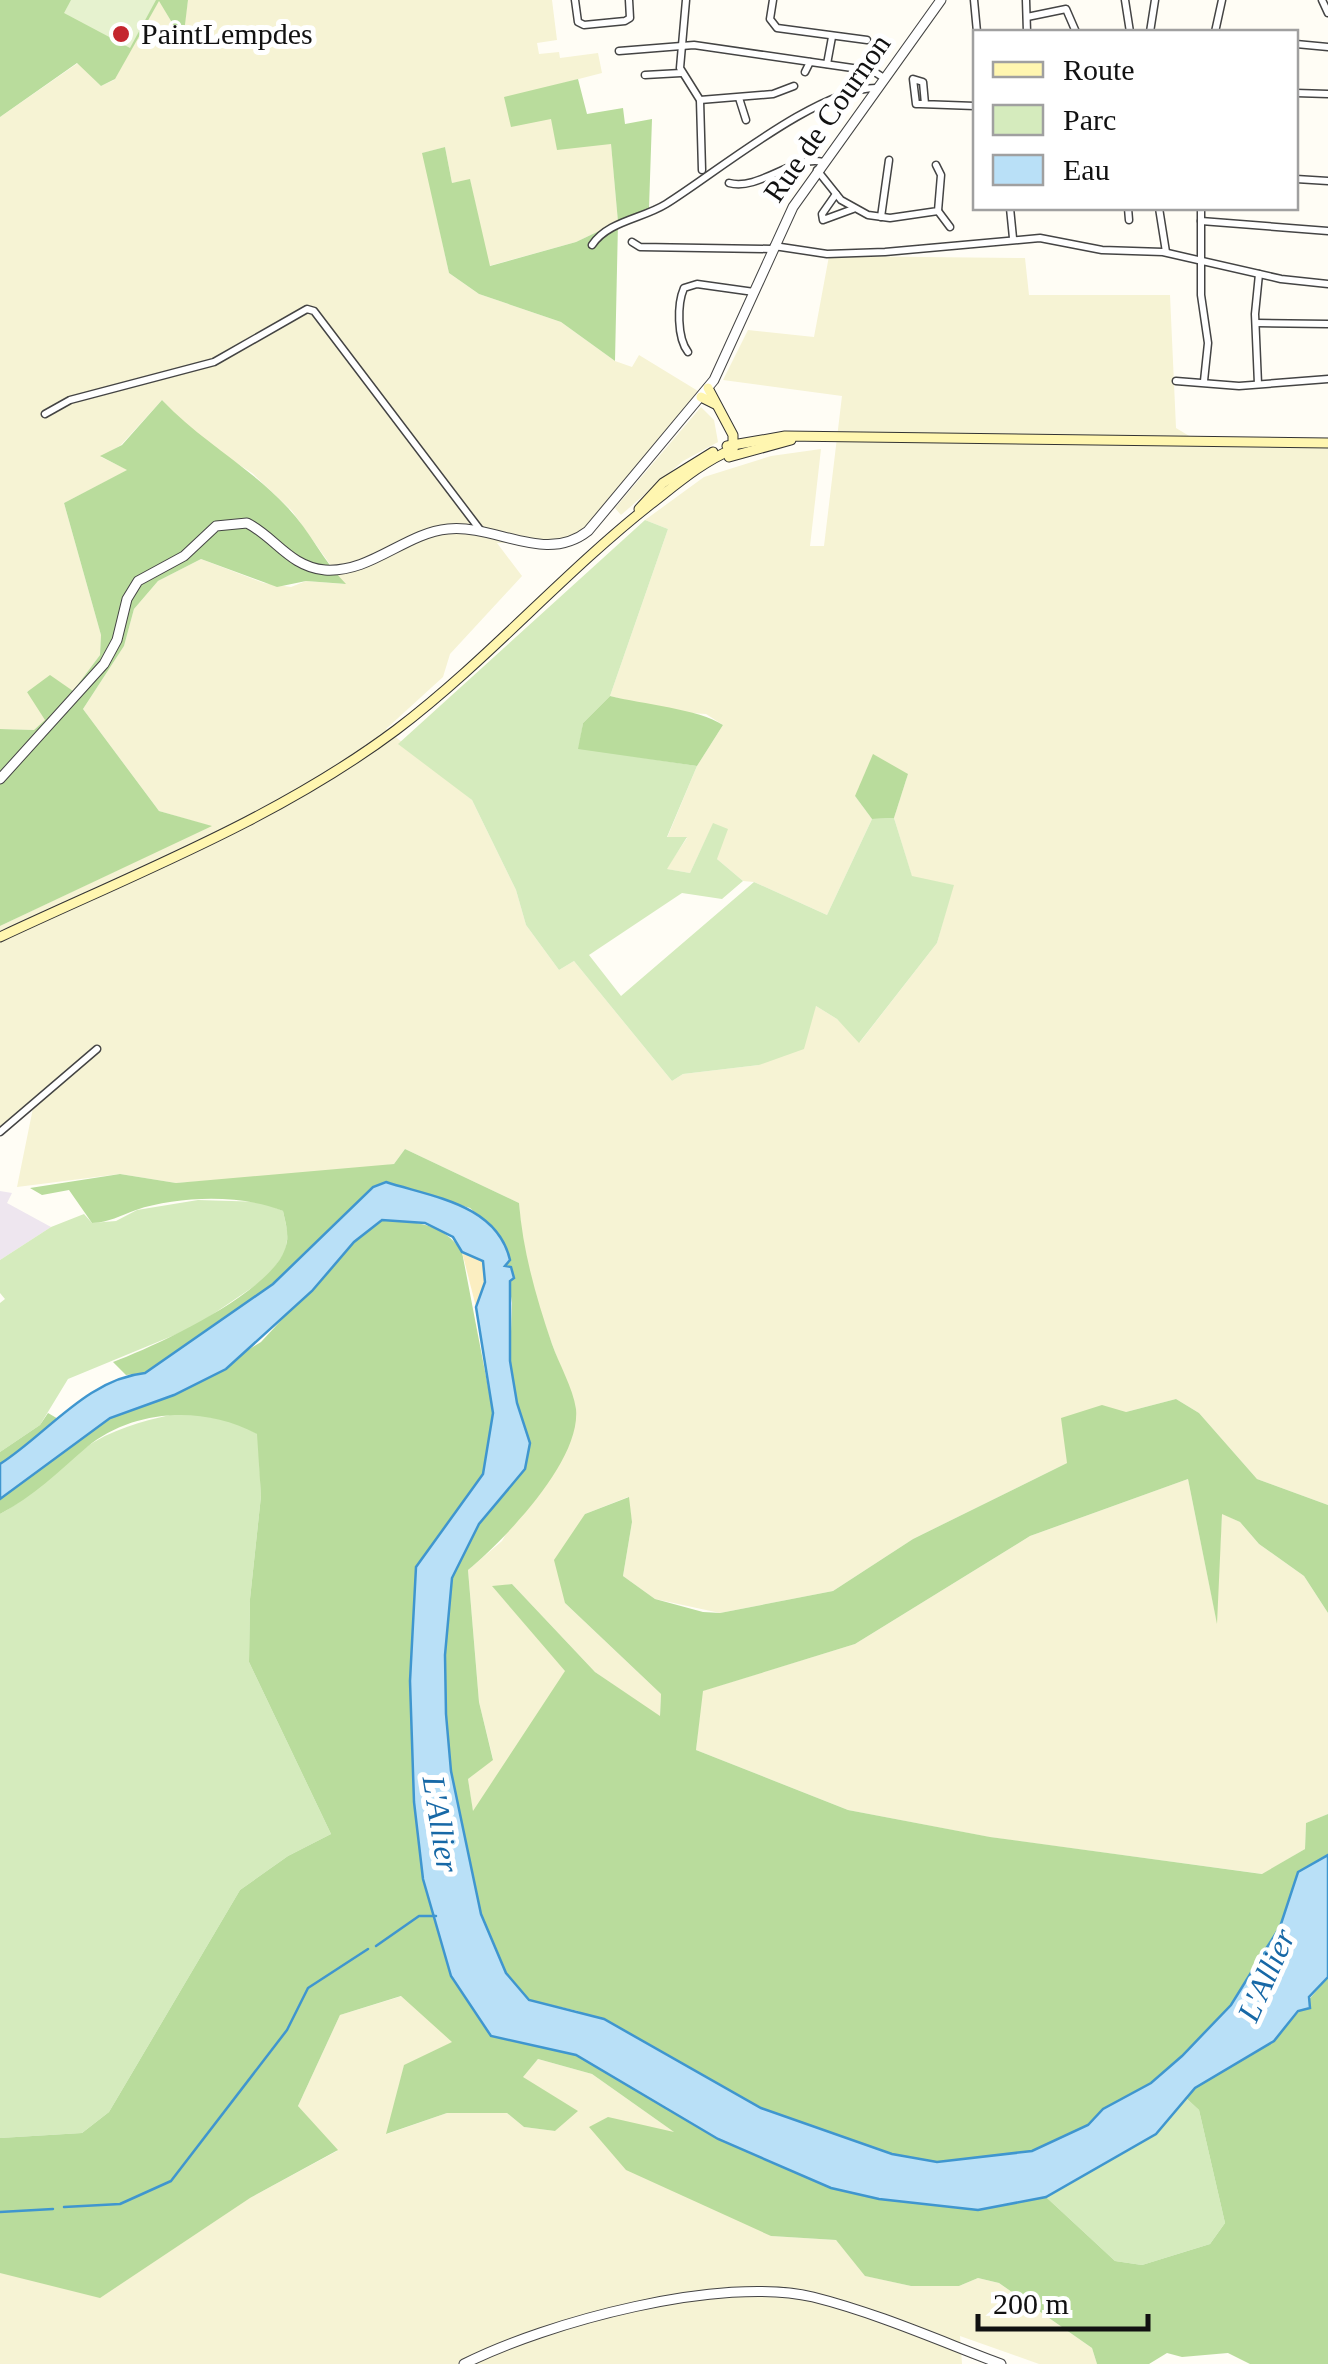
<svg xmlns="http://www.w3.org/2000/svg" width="1328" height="2364" font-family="'Times New Roman',serif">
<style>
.industrial{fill:#eee6ef}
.farmland{fill:#f6f3d4}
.green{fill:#d5ebbd}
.forest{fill:#b9dc9c}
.sand{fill:#fbeec1}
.pitch{fill:#e6f2cf}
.water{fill:#b9e0f7;stroke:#3f96cf;stroke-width:2.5}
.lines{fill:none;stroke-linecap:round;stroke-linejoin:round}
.stream{stroke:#3f96cf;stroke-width:2.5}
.minor-casing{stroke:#444;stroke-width:9}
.tertiary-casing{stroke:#444;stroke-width:11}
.secondary-casing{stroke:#333;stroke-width:11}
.minor{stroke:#fff;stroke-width:6}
.tertiary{stroke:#fff;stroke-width:9}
.secondary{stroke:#fff6b0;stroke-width:9}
.poi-dot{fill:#c4262e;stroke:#fff;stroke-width:4}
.labels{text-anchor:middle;stroke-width:10;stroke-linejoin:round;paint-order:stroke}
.poi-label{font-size:30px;fill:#111;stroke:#fff;text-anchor:start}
.street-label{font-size:30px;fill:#111;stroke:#fff}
.water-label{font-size:32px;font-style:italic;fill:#1768a6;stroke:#fff}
</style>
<rect width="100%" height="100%" fill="#fffdf5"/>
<path class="industrial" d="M0,1191L12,1193L7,1203L51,1227L0,1260Z"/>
<g class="farmland">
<path d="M159,0L182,40L188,0H552L557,40L537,43L539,54L559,52L560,58L598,53L602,73L505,98L611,143L618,222L576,242L489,266L470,180L452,183L445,147L423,153L449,273L479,294L561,322L615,361L632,367L639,355L698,391L579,535L562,543H497L522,576L450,654L443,677L386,729L472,800L516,890L526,925L559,970L574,961L672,1081L683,1074L759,1065L816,1006L837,1019L860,1042L937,943L953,885L912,877L894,818L908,774L855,796L872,819L827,915L754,882L743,881L717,859L713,824L690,873L666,869L687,838H667L697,766L723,725L706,714L673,712L610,696L668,529L645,520L704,477L771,456L821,449L810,546H824L842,396L723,380L748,330L814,337L829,256L1025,258L1029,295H1170L1176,428L1191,437L1328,438V1505L1257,1479L1199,1413L1176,1399L1126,1412L1067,1463L913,1539L833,1591L720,1613L655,1599L623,1576L632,1522L628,1497L585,1514L565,1603L661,1694L660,1717L595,1672L512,1584L493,1587L566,1671L473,1813L468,1779L493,1759L479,1702L468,1570L502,1541L576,1410L539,1308L522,1241L519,1203L405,1149L394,1164L350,1171L176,1183L120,1174L17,1187L33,1108L0,1128V926L210,826L159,811L83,709L124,646L134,609L158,581L201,559L264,583L291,587L306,581L344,584L292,511L252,473L196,437L162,400L121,445L101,457L128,470L64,503L101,635L100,655L73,691H27L46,720L34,730L0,729V117L78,63L101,86L114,80Z"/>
<path d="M701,407L714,420L718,442L683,461L621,515L615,508Z"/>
<path d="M1188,1479L1216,1618L1222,1513L1240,1522L1259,1544L1304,1576L1328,1613V1814L1306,1823L1305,1849L1263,1874L989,1837L848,1810L696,1750L702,1691L855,1644L1030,1536Z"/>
<path d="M402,1996L453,2042L404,2066L387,2134L447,2113H507L524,2127L555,2131L577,2111L522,2077L538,2059L592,2074L677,2134L771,2236L836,2240L866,2276L911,2286H959L978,2278L999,2283L1092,2348L1097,2364H1039L960,2336L962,2364H0V2273L250,2198L337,2151L298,2106L340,2015Z"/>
</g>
<g class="green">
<path d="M645,520L668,529L610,696L583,723L579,748L697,766L667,837H687L667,869L690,873L713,823L728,829L717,859L743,881L722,899L682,893L589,955L621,996L754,882L827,915L872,819L894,818L912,876L954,885L937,943L859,1043L837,1019L816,1006L804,1049L759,1065L683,1074L672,1081L574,961L559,970L526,925L516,890L472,800L398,744Z"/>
<path d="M198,1200L262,1202L283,1211L288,1234L285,1252L268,1277L194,1327L68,1379L40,1425L0,1452V1303L5,1299L0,1293V1260L51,1227L84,1214L92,1223L116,1221L137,1210Z"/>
<path d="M184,1412L235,1422L258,1434L261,1496L250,1599L249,1662L331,1834L288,1856L240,1890L109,2112L82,2133L0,2138V1514C36,1495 60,1463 94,1442C123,1425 152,1419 184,1412Z"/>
<path d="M1186,2098L1199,2110L1225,2223L1210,2244L1142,2265L1115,2261L1046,2197L1156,2134Z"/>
</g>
<g class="forest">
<path d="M0,0H188L183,41L159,1L115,79L101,86L77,63L0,117Z"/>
<path d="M578,79L587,114L623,108L625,124L652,119L649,208L618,223L615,361L561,322L479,294L449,273L422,153L445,147L452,183L470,179L490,266L576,242L618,222L611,144L557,150L551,119L511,127L504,97Z"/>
<path d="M162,400C203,443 249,466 288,508C310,531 323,561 346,584L306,581L277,587L201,559L158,581L134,609L124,646L83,709L159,811L212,826L0,926V729L34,730L45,720L27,692L50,675L73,691L100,655L101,635L64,503L127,470L100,456L122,445Z"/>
<path d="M610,696C642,704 699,709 723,725L697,766L578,749L583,723Z"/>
<path d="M873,754L908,774L894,818L872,819L855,796Z"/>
<path d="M405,1149L519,1203C523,1252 536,1297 552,1344C559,1364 573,1388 576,1409C581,1461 506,1538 468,1570L479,1702L493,1760L468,1779L473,1811L565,1671L492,1586L512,1584L595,1672L660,1716L661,1694L565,1603L554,1560L585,1514L629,1497L632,1522L623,1576L655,1599L703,1612L720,1613L833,1591L913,1539L1067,1463L1061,1418L1102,1405L1126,1412L1176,1399L1199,1413L1257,1479L1328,1505V1613L1304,1576L1259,1544L1240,1522L1222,1514L1217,1624L1188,1479L1030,1536L855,1644L703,1691L696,1750L848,1810L990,1837L1262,1874L1305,1849L1306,1823L1328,1814V1855L1298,1872L1280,1927L1262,1955L1231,2005L1182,2056L1151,2083L1103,2109L1088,2125L1032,2151L937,2162L892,2154L761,2108L578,2011L529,2000L506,1973L481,1914L451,1771L446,1714L445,1655L452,1578L479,1524L525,1469L530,1443L517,1403L510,1361L512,1303L506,1262L487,1223L470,1208L385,1182L373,1187L273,1284L144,1373L126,1375L113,1362C156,1346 270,1293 285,1249C290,1236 286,1225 283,1211C242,1194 178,1196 136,1210C119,1216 110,1222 92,1223L69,1190L42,1195L30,1188L120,1174L176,1183L394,1164Z"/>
<path d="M382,1220C415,1222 443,1222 462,1252L493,1413L483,1474L416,1567L410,1681L414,1802L423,1879L451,1976L491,2036L576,2055L718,2139L879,2199L978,2210L1046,2197L1115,2261L1142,2265L1210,2244L1225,2223L1199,2110L1186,2098L1195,2088L1274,2041L1328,1977V2364H1250L1228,2353L1182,2357L1167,2353L1149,2364H1097L1092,2348L999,2283L978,2278L959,2286H911L865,2276L836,2240L771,2236L626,2170L589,2127L608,2117L674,2132L592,2074L538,2059L523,2077L578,2111L555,2131L524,2127L507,2113H447L386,2134L404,2065L452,2042L401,1996L340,2015L298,2106L338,2150L250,2198L100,2298L0,2273V2138L82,2133L109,2112L240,1890L288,1856L331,1834L249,1662L250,1599L261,1496L257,1434C205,1406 135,1408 87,1447C58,1472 34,1496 0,1514V1499L110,1418L174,1395L261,1342L354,1242Z"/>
<path d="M48,1413L60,1420L0,1464V1452L40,1425Z"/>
</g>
<path class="sand" d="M462,1252L483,1261L485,1282L476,1307Z"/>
<path class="pitch" d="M71,0H156L130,48L64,13Z"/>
<path class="water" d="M386,1182C432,1197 497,1204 510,1260L505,1266L511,1267L514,1278L510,1281V1361L517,1403L530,1443L525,1469L479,1524L452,1578L445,1655L446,1714L451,1771L481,1914L506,1973L529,2000L604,2019L761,2108L892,2154L937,2162L1032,2151L1088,2125L1103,2109L1151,2083L1182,2056L1231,2005L1262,1955L1280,1927L1298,1872L1328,1855V1977L1309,1997L1310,2008L1298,2011L1274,2041L1195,2088L1156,2134L1046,2197L978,2210L879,2199L831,2188L718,2139L576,2055L491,2036L451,1976L423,1879L414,1802L410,1681L416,1567L483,1474L493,1413L476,1307L485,1282L483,1261L462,1252L453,1237L425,1223L382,1220L354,1242L312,1291L226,1369L174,1395L110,1418L0,1499V1464C47,1434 87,1379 145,1373L273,1284L373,1187Z"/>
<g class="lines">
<g class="stream">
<path d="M376,1946L419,1916H436"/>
<path d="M64,2207L120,2204L171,2181L287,2030L308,1988L368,1949"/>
<path d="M0,2212L53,2209"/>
</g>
<defs>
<g id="minor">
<path d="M575,0L578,22L584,25L625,21L630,18L629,0"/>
<path d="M686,0L680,68L700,100L702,170"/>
<path d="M773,0L770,19L777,28L867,40"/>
<path d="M974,0L977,32"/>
<path d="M1026,0L1027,32"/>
<path d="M1125,0L1130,32"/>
<path d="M1322,0L1328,13"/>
<path d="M1027,17L1066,9L1076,32"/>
<path d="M1150,32L1155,0"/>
<path d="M1215,32L1222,0"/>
<path d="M1296,44L1328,47"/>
<path d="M619,51L694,45L873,71L884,78"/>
<path d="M827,64L832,37"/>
<path d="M805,72L810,62"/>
<path d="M645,75L681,73"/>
<path d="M1296,93L1328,94"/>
<path d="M739,98L746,120"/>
<path d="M700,100L773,94L794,86"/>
<path d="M925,104L923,82L913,79L916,104H920L975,106L976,105"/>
<path d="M817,170L841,200L868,215L890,218L938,211L941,175L936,165"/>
<path d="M1296,179L1328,181"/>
<path d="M729,183C760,191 792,155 823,162"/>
<path d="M836,194L822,214L823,220L853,209"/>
<path d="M1010,208L1013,238"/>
<path d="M1128,208L1129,220"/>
<path d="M1159,208L1166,252"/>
<path d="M1201,208V295L1208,343L1204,381"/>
<path d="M938,211L950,227"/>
<path d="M881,217L889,160"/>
<path d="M1201,221L1328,231"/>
<path d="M632,242L640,247L772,249"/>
<path d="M592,245C608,221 642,219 666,204C716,173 818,88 876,88"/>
<path d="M774,246L827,254L885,252L1040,238L1102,250L1163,252L1281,279L1328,284"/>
<path d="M1256,323L1328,324"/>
<path d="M688,352C677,338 677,304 684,288L697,284L754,292"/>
<path d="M1176,381L1239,386L1328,379"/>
<path d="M1258,384L1255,314L1259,274"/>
<path d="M45,414L70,400L214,362L307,309L314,311L481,531"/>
<path d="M0,1132L97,1049"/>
</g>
<g id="tertiary">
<path d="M0,779L104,664L117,640L127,599L138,581L184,556L216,526L247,523C275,537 290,567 325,570C371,573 405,533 448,529C496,524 545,565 588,531L714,380L793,207L941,0"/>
<path d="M464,2364C547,2322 722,2275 813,2297C877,2313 940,2341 1001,2364"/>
</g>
<g id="secondary">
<path d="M708,388L733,435V449"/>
<path d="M701,397L715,404"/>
<path d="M727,446L785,436L1328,443"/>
<path d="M729,457L791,440"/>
<path d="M639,509L663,483L713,452"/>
<path d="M0,937C134,874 277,819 396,730C487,661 562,574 651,504C678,483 702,462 733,449"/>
</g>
</defs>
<use href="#minor" class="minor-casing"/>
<use href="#tertiary" class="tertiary-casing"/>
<use href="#secondary" class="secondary-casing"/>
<use href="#minor" class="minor"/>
<use href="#tertiary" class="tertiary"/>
<use href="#secondary" class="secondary"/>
</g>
<circle class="poi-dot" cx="121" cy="34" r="10"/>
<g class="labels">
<g class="poi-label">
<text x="141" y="44">PaintLempdes</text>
</g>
<g class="street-label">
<text transform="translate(827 118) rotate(-55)" y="10">Rue de Cournon</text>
</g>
<g class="water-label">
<text transform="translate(441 1824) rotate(81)" y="11">L'Allier</text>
<text transform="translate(1266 1975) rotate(-66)" y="11">L'Allier</text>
</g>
</g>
<rect x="973" y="30" width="325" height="180" fill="#ffffff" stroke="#a0a0a0" stroke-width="2.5"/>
<rect x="993" y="62" width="50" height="15" fill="#fff6b0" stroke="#a0a0a0" stroke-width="2.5"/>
<text x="1063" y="80" font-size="30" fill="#111111">Route</text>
<rect x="993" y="105" width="50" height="30" fill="#d5ebbd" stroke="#a0a0a0" stroke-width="2.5"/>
<text x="1063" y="130" font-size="30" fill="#111111">Parc</text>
<rect x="993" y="155" width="50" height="30" fill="#b9e0f7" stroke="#a0a0a0" stroke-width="2.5"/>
<text x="1063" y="180" font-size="30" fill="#111111">Eau</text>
<path d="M978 2314v15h170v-15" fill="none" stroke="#111111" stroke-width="5"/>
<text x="993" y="2314" font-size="30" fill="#111111" stroke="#ffffff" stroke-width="8" paint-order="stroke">200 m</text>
</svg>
